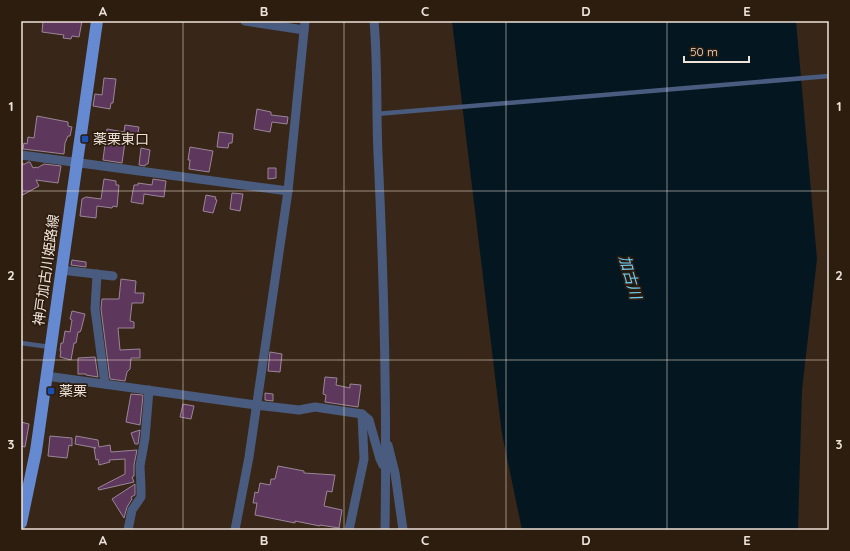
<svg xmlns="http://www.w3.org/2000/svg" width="850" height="551" font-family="Quicksand,'Noto Sans JP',sans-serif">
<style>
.water{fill:#041720}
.building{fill:#5e375c;stroke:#9a8698}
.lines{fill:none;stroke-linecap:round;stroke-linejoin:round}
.lane{stroke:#495c7f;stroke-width:4.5}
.street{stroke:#495c7f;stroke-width:9}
.primary{stroke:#658ad2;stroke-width:12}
.grid{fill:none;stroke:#eee2d9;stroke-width:1;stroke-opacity:0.55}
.transit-dot{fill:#1a4fb4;stroke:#2d1d0f;stroke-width:1.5}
.labels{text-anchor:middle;stroke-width:3.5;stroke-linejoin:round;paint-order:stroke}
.poi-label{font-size:14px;fill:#eee2d9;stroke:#2d1d0f;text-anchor:start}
.street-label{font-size:14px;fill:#eee2d9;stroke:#2d1d0f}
.water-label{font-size:15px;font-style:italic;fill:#6eccf6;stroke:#2d1d0f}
.neatline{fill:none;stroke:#eee2d9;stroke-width:1.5}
.grid-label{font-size:13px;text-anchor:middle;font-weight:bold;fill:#eee2d9}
</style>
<rect width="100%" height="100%" fill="#382718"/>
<path class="water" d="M452,21H796L817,259L802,390L798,530H522L502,434Z"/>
<g class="building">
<path d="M43,21H82L79,37L72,36L71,39L63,38L64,35L42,32Z"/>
<path d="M104,78L116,79L113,103H111L110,109L93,106L95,94L102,95Z"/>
<path d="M257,109L271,112V115L288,117L287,124L272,122L270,132L254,129Z"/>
<path d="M37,116L68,122V126L72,127L70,136H68L65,143L64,154L23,149L24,143L27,144L28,137L34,138Z"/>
<path d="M125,125L139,127L136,144L125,142L122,163L103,160L107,129L124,132Z"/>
<path d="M219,132L233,134L232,143H229L228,148L217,147Z"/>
<path d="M190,147L213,151L209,172L189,169L190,160H188Z"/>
<path d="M141,148L150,150L148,164H146L145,166L139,165Z"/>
<path d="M28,162H30L33,168L36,167L37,168L44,164L61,166L58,183L36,180L39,186L21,196V164H25Z"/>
<path d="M268,168H276V178L268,179Z"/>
<path d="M104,179L116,181V185H119L117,207L113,206L112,208L97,206L96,218L80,216L82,199L86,197L101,199Z"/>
<path d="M153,179L166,181L164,197L144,194L143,204L131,202L134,185H138V183L152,185Z"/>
<path d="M232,193L243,194L240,211L230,209Z"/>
<path d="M206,195L216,197L215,199L217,200L213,213L203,211Z"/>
<path d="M72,260L86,262V267L71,265Z"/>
<path d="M121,279L136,281L135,293H144L143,303H132L130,321L134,322V328H118L120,350L140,349V358H131L130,369L127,372L125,381L110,379L101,309L102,299H119Z"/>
<path d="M72,311L85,314L81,330L80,332H78L76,343H74L71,360L60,357L61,351H60L61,343H63L65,331L70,332L72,320L70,319Z"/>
<path d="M270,352L282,354L280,372L268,371Z"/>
<path d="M95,357L98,377L86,375V374H78V358Z"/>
<path d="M325,377L337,378L336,385L350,388V384L361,385L358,407L325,402L326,395L323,394Z"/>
<path d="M265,393L273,394V401L265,400Z"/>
<path d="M131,394L143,395L140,425L126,422Z"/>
<path d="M183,404L194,406L191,419L180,417Z"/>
<path d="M21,422L29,424L25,447L21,446Z"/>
<path d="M140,430L138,444H135L131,433Z"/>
<path d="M50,436L72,438V446L69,445L67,458L48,456Z"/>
<path d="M76,436L98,440L99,447L110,445L111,452L137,450L134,465V476L132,477L134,482L99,490L98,488L125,474V459L109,460L110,462L99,465L98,459L96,460L94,448H96L75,444Z"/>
<path d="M278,466L304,471V473L335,475L332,492L327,491L324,506L342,510L339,528L320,525V526L295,521V523L255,515L257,503H253L255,492L258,493L260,483L270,485L271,479H275Z"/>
<path d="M135,484V495L131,497L132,499L127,507L124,518L112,499Z"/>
</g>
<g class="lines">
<g class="lane">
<path d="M376,114L829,76"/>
<path d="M21,343L50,347"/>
</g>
<g class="street">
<path d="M245,21L304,30"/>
<path d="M374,21C378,65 376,110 378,154C384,279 387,405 385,530"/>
<path d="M21,155L288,191"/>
<path d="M61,270L113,276"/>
<path d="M97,274L95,309L105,384"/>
<path d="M46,376L256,405L299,410L315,407L362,414L369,420L380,459L383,465"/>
<path d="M388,445L395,473L403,530"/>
<path d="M128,530L132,510L141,497V489L140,466L145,438L149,390"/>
<path d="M235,530L249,457L288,191L305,21"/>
<path d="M349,530L364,459L362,414"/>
</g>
<path class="primary" d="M21,523L36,451L97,21"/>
</g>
<path class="grid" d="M183,21V530M344,21V530M506,21V530M667,21V530M21,191H829M21,360H829"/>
<g class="transit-dot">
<rect x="81" y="135" width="8" height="8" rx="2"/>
<rect x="47" y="387" width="8" height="8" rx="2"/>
</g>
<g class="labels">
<g class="poi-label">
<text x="93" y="144">薬栗東口</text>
<text x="59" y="396">薬栗</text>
</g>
<g class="street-label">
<text transform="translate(46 270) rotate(-82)" y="5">神戸加古川姫路線</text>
</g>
<g class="water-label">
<text transform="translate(630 277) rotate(74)" y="5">加古川</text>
</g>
</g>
<rect width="850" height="551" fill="none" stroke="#2d1d0f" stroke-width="44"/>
<path d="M684 56v6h65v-6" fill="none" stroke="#eee2d9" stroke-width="2"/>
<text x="690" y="56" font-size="12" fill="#eee2d9" stroke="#2d1d0f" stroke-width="3" paint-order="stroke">50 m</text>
<rect x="22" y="22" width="806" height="507" class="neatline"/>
<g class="grid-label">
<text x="103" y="16">A</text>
<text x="264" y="16">B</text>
<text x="425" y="16">C</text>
<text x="586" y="16">D</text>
<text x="747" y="16">E</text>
<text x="11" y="111">1</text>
<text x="839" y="111">1</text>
<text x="11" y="280">2</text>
<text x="839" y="280">2</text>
<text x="11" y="449">3</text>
<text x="839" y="449">3</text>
<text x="103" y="545">A</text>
<text x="264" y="545">B</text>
<text x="425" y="545">C</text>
<text x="586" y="545">D</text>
<text x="747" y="545">E</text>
</g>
</svg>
